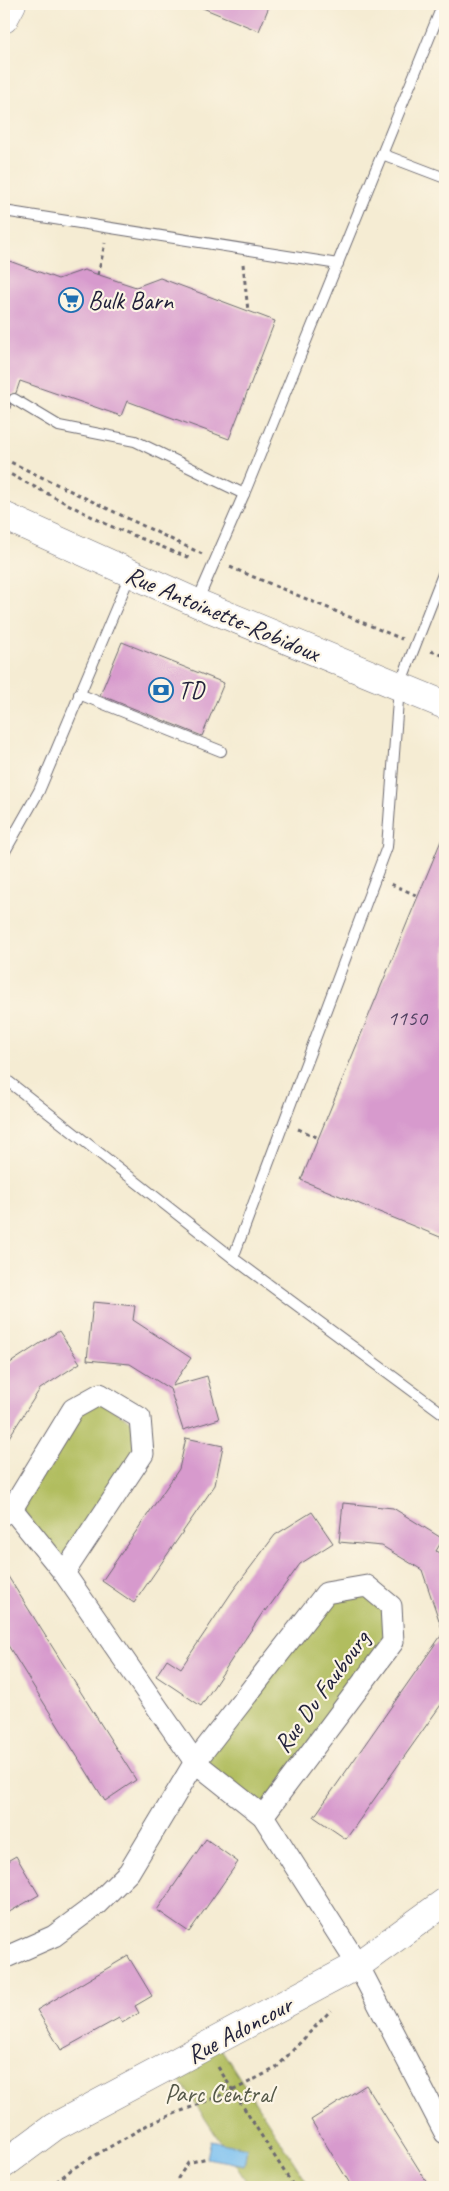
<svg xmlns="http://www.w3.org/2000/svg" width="449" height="2191" font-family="Caveat,sans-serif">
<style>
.green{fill:#b1bd5f;stroke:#6a704d}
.water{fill:#79c0f1;stroke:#4e7196}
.building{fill:#d79acd}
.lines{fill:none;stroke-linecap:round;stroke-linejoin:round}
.lane-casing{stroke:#6c6970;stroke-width:12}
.street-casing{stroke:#6c6970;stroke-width:23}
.secondary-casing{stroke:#6c6970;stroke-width:29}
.path{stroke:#6c6970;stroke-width:3;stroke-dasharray:4 4;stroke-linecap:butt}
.lane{stroke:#fff;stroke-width:10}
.street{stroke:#fff;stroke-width:21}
.secondary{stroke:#fff;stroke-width:28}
.labels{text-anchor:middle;stroke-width:4.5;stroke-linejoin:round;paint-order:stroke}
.number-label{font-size:22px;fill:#4f4060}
.poi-label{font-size:25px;fill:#22223b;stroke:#fcf5e5;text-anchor:start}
.street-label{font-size:25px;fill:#22223b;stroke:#fcf5e5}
.park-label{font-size:25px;fill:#545848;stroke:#fcf5e5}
</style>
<rect width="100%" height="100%" fill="#fcf5e5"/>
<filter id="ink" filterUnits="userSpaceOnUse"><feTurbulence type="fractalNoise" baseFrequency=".02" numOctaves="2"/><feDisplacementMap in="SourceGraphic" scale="10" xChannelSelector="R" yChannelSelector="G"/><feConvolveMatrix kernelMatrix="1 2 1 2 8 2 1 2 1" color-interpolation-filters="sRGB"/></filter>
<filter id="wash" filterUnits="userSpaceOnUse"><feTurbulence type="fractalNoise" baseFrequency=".0096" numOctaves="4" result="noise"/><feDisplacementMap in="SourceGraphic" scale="20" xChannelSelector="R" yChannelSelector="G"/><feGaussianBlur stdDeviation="1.12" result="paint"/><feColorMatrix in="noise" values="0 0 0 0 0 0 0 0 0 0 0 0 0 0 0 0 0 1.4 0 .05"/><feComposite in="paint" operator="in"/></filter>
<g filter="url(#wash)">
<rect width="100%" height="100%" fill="#f5ecd3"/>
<g class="green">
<path d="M100,1402L133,1422L136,1452L63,1561L21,1508L78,1414Z"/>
<path d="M366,1593L384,1609L386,1639L262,1805L204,1761L330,1599Z"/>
<path d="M216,2041L310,2187H250L170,2065Z"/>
</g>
<path class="water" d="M211,2141L247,2148L244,2165L207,2158Z"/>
<g id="blocks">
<g class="building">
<path d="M193,4H270L259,31Z"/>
<path d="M4,259L58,279L84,270L136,287L160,278L275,321L229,439L127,401L121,416L20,381L16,393L8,396V402L11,405L6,420H4Z"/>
<path d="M122,642L224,683L202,736L100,695Z"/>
<path d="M445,831V1239L301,1180Z"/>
<path d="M93,1302L135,1306L133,1320L191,1358L172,1386L207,1376L219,1419L183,1430L170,1389L130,1364L87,1360Z"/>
<path d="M59,1331L80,1363L40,1389L4,1445V1367Z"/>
<path d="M186,1438L223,1446L215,1485L134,1603L102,1581L179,1469Z"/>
<path d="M343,1503L393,1508L443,1539L436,1551L445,1557V1629H442L422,1570L382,1546L339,1542Z"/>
<path d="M312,1512L333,1543L300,1564L266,1611L265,1609L201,1706L156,1676L167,1659L181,1668L234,1589L275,1535Z"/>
<path d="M4,1570L136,1780L105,1801L4,1639Z"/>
<path d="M445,1630V1699L346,1839L314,1817Z"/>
<path d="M206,1839L238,1862L189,1932L157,1910Z"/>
<path d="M16,1856L39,1895L4,1915V1863Z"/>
<path d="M128,1956L152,1996L135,2006L139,2013L122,2023L119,2018L61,2050L37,2010Z"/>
<path d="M366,2085L430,2187H352L311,2120Z"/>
</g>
</g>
</g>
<g filter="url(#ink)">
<use href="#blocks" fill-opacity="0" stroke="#6c6970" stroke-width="1"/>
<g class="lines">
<defs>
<g id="lane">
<path d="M382,154L445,178"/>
<path d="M4,211L338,264"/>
<path d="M14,399L59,426L135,441L244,494"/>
<path d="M197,602L244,494L443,4"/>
<path d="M79,694L221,751"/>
<path d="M4,853L39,791L130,575"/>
<path d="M4,1078L233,1258L445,1415"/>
<path d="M233,1258L387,847L399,687L445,569"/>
</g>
<g id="street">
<path d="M12,1509L64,1573L195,1762L263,1816L358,1965L445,2133"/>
<path d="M4,1514L12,1509L73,1409L100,1394L140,1418L143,1454L64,1573"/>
<path d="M4,1958L54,1936L97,1904L129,1872L195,1762L326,1593L367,1586L391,1606L393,1642L263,1816"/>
</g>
<g id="secondary">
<path d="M4,19L12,4"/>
<path d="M4,516L197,603L445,705"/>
<path d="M4,2164L54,2127L358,1965L445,1902"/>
</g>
</defs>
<use href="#lane" class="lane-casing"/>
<use href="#street" class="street-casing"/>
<use href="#secondary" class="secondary-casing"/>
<g class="path">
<path d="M243,264L248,311"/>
<path d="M98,275L105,243"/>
<path d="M4,459L202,554"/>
<path d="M4,471L108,525L192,559"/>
<path d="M230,567L402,639"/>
<path d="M431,651L445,656"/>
<path d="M391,884L418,896"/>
<path d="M298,1129L319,1138"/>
<path d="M218,2067L294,2187"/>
<path d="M50,2187L72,2169L149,2124L234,2090L276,2068L331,2010"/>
<path d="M179,2187L178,2178L188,2163L207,2158"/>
</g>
<use href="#lane" class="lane"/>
<use href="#street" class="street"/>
<use href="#secondary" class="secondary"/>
</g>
</g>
<defs>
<symbol id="supermarket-ring" viewBox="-11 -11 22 22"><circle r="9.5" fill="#fcf5e5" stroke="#1f6fb2" stroke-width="1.5"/><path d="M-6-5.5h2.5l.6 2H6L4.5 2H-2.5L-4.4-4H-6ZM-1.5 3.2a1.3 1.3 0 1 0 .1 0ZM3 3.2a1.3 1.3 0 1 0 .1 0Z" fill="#1f6fb2"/></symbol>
<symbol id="bank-ring" viewBox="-11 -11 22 22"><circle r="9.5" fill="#fcf5e5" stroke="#1f6fb2" stroke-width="1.5"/><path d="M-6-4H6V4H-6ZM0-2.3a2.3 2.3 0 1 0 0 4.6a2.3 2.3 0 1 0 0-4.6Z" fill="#1f6fb2"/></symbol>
</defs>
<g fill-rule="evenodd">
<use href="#supermarket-ring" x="57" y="286" width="28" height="28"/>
<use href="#bank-ring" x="147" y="676" width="28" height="28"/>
</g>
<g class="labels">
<g class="number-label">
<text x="407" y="1025">1150</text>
</g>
<g class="poi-label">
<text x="88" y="309">Bulk Barn</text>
<text x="178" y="699">TD</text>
</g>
<g class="street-label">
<text transform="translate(223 613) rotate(23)" y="9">Rue Antoinette-Robidoux</text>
<text transform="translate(321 1691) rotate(-54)" y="9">Rue Du Faubourg</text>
<text transform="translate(239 2029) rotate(-28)" y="9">Rue Adoncour</text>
</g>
<g class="park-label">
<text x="219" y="2102">Parc Central</text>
</g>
</g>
<rect width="449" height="2191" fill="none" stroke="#fcf5e5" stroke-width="20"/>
</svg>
